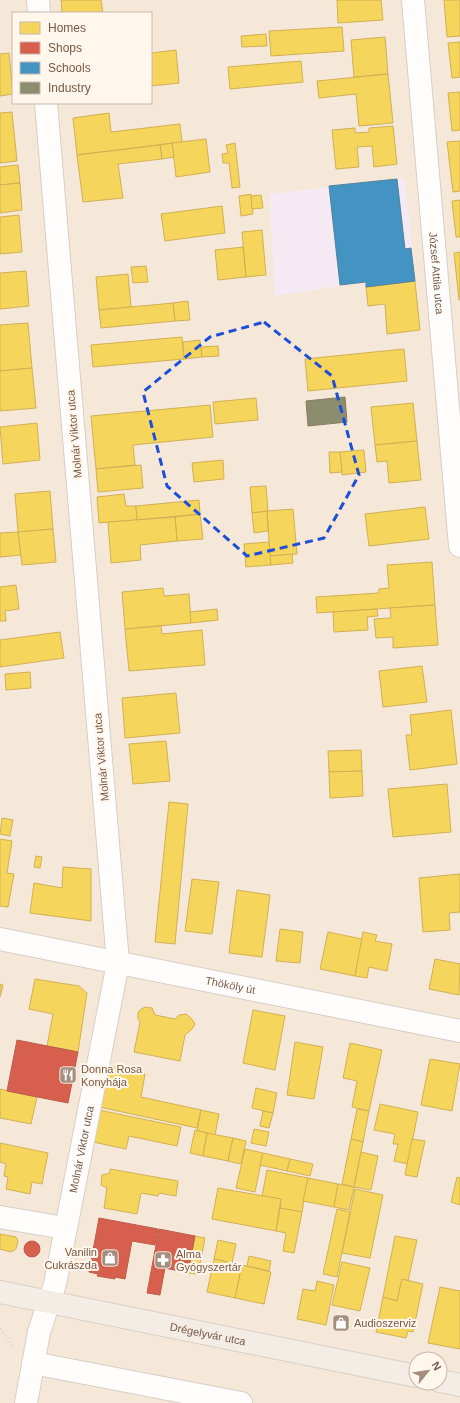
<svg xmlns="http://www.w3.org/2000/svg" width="460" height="1403" font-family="Arial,sans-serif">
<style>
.residential{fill:#f5e8d9;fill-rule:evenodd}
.education{fill:#f5e9f3}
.homes{fill:#f6d55c;stroke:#d1b055}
.shops{fill:#d6604d;stroke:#ba5e4b}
.schools{fill:#4393c3;stroke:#54819e}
.industry{fill:#8c8c6e;stroke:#877c62}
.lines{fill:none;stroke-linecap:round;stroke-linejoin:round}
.minor-casing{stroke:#d8cec6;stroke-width:24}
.major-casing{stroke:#dad0c8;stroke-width:24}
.path{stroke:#dbd2cb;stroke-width:2.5;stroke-dasharray:1 3;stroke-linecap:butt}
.minor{stroke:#fefdfc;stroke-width:22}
.major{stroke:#f3ede5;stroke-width:22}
.marked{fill:none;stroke:#1d4ed8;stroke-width:3;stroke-dasharray:8 5;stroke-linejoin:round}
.labels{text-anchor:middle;stroke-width:4;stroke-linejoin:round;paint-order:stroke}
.street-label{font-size:11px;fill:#7a5846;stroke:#fff7ec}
.poi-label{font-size:11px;fill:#7a5846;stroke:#fff7ec;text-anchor:start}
</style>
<rect width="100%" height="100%" fill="#f9f3e9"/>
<path class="residential" d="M0,0H460V1403H0ZM13,13H151V103H13ZM416,1359H440V1383H416Z"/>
<path class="education" d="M405,178L415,281L366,287L365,282L275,296L269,194Z"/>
<g class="homes">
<path d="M61,0H101L103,13H62Z"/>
<path d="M337,0H381L383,20L338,23Z"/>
<path d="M444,0H460V36L447,37Z"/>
<path d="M342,27L344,51L271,56L269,31Z"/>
<path d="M266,34L267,46L242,47L241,36Z"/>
<path d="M385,37L388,74L354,77L351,40Z"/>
<path d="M460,42V77L452,78L448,43Z"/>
<path d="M176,50L179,83L151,86V53Z"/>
<path d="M9,53L13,94L0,96V54Z"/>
<path d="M301,61L303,82L230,89L228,67Z"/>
<path d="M388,74L393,123L359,126L356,94L319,98L317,81Z"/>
<path d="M460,92V130L452,131L448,93Z"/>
<path d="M12,112L17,161L0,163V113Z"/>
<path d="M109,113L111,132L180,124L182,142L77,155L73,118Z"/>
<path d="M393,126L397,164L374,167L372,146L357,147L359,167L336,169L332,130L355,128V133L369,132V128Z"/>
<path d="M206,139L210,172L176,177L172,143Z"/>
<path d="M460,141V191L453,192L447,142Z"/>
<path d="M172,143L174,157L162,159L160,145Z"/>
<path d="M235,143L240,187L232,188L229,163H223L222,154L228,153L226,145Z"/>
<path d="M160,145L162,159L118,164L123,198L83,202L77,155Z"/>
<path d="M18,165L20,183L0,185V167Z"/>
<path d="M20,183L22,210L0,213V185Z"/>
<path d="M251,194L253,214L241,216L239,196Z"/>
<path d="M261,195L263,208L252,209L251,196Z"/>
<path d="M460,200V237H456L452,201Z"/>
<path d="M222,206L225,233L165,241L161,214Z"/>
<path d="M19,215L22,252L0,254V217Z"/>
<path d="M262,230L266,275L246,277L242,232Z"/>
<path d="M243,247L246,277L218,280L215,250Z"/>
<path d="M460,252V300H459L454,253Z"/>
<path d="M146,266L148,282L133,283L131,267Z"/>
<path d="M26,271L29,306L0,309V273Z"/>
<path d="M128,274L131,307L99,310L96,277Z"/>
<path d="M415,281L420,330L387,334L385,304L368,306L366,287Z"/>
<path d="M188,301L190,320L175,321L173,303Z"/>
<path d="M173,303L175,321L101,328L99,310Z"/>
<path d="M28,323L32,368L0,371V325Z"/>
<path d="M182,337L184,359L93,367L91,345Z"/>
<path d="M200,340L202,357L184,359L183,342Z"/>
<path d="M218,346L219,356L202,357L201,347Z"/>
<path d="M404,349L407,381L308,391L305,359Z"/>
<path d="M32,368L36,408L0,411V371Z"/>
<path d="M256,398L258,420L215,424L213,402Z"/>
<path d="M413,403L417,441L375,445L371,407Z"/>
<path d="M210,405L213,437L133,445L135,465L96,469L91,416Z"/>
<path d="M37,423L40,460L3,464L0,427Z"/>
<path d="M417,441L421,480L389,483L387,461L377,462L375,445Z"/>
<path d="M364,450L366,472L342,475L340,452Z"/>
<path d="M329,452H340L342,472L330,473Z"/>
<path d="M223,460L224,479L194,482L192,463Z"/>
<path d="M141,465L143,488L98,492L96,469Z"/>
<path d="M266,486L268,511L252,513L250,487Z"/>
<path d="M50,491L53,529L18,532L15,494Z"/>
<path d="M124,494L126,506H136L137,520L99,523L97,497Z"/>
<path d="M199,500L200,514L137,520L136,506Z"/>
<path d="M425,507L429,539L369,546L365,514Z"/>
<path d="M293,509L297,554L270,556L267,511Z"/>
<path d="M267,511L268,531L254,533L252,513Z"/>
<path d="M200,514L203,539L177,541L175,517Z"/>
<path d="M175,517L177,541L140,545L141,560L111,563L108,522Z"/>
<path d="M53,529L56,562L22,565L18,532Z"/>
<path d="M18,532L21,555L0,557V533Z"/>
<path d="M269,542L271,565L246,567L244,544Z"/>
<path d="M292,554L293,563L271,565L270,556Z"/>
<path d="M432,562L435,605L317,613L316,597L379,593V589L389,588L387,565Z"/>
<path d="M16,585L19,609L5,611L6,621H0V587Z"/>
<path d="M163,588L164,596L189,594L191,623L125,629L122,592Z"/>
<path d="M435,605L438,645L393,648V637L376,638L374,619L391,618L390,608Z"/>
<path d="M217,609L218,620L191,623L190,612Z"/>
<path d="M377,609L378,616L367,617L368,630L334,632L333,612Z"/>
<path d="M161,626L162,634L202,630L205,665L129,671L125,629Z"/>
<path d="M60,632L64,658L0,667V640Z"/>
<path d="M422,666L427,702L383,707L379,671Z"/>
<path d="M30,672L31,688L6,690L5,674Z"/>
<path d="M176,693L180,733L125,738L122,698Z"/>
<path d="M451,710L457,764L410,770L406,735H412L410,715Z"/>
<path d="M166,741L170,781L133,784L129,744Z"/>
<path d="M361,750L362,771L329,772L328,751Z"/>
<path d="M362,771L363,796L330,798L329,772Z"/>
<path d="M447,784L451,832L393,837L388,789Z"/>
<path d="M169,802L188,804L175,944L155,942Z"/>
<path d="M2,818L13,820L10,836L0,834Z"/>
<path d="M0,839L12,841L7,873L14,874L8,907L0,906Z"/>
<path d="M36,856L42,857L40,868L34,867Z"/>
<path d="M63,867L91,869V921L30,913L34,883L62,888Z"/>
<path d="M460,874V912L449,913L450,930L423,932L419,878Z"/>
<path d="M192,879L219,882L212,934L185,931Z"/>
<path d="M237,890L270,895L262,957L229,953Z"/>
<path d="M280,929L303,932L300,963L276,961Z"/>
<path d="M328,932L362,939L355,976L320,969Z"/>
<path d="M363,932L377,935L375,941L392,944L387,971L369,967L367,978L355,976Z"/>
<path d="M435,959L460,964L459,995L429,989Z"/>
<path d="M35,979L79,986L87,993L78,1052L47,1046L53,1014L29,1009Z"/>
<path d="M0,984L3,985L0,997Z"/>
<path d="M145,1007L152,1008L155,1015L175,1019L179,1015L186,1014L191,1018L195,1024L192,1029L185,1035L180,1061L134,1052L140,1022L138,1019V1013L140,1010Z"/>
<path d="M253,1010L285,1016L275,1070L243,1063Z"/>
<path d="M295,1042L323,1047L314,1099L287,1095Z"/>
<path d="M350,1043L382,1050L369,1111L352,1107L357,1081L343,1078Z"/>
<path d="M430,1059L460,1064L452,1111L421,1105Z"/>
<path d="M107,1065L145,1074L141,1097L201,1110L197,1128L99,1107Z"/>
<path d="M256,1088L277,1093L273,1113L252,1108Z"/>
<path d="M0,1089L37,1097L31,1124L0,1118Z"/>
<path d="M380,1104L418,1112L408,1164L394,1161L398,1144H393L395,1134L374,1130Z"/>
<path d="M357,1109L369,1111L363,1142L351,1139Z"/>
<path d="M99,1110L181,1127L177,1146L129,1136L126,1149L93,1142Z"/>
<path d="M201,1110L219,1114L215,1135L197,1131Z"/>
<path d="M263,1111L273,1113L269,1128L260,1126Z"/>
<path d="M254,1129L269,1132L266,1146L251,1143Z"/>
<path d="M195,1130L207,1133L203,1156L190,1153Z"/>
<path d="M207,1133L233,1138L228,1161L203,1156Z"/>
<path d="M233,1138L246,1141L241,1164L228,1161Z"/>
<path d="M351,1139L363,1142L354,1187L342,1184Z"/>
<path d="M412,1139L425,1141L417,1177L405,1175Z"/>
<path d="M0,1143L48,1153L42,1184L32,1182L30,1194L6,1189L8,1177L4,1176L6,1164L0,1162Z"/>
<path d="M245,1149L263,1153L255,1192L236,1188Z"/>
<path d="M361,1152L378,1156L371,1190L354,1187Z"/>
<path d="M263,1153L290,1159L287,1171L260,1165Z"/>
<path d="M290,1159L313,1164L310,1176L287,1171Z"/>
<path d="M110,1169L178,1181L176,1196L159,1193L158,1196L141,1193L137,1214L104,1208L107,1188L101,1185L102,1175L110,1173Z"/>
<path d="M267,1170L308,1178L302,1212L280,1208L281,1199L262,1196Z"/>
<path d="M457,1177L460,1178V1205L451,1202Z"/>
<path d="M308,1178L338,1184L334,1207L303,1201Z"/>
<path d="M338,1184L354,1187L349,1210L334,1207Z"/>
<path d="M218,1188L281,1199L276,1231L212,1219Z"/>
<path d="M355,1189L383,1195L370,1258L342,1253Z"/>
<path d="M280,1208L302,1212L294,1253L283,1251L286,1233L276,1231Z"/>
<path d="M337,1209L350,1212L337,1277L323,1274Z"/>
<path d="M0,1234L16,1237L18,1241L16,1249L11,1252L0,1249Z"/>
<path d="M195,1236L205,1238L198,1274L188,1273Z"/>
<path d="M395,1236L417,1240L408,1281L402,1279L397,1301L383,1297Z"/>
<path d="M218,1240L236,1244L232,1263L214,1259Z"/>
<path d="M249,1256L271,1261L269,1271L247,1266Z"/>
<path d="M214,1259L242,1265L235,1298L207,1292Z"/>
<path d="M342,1262L370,1268L360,1311L332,1305Z"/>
<path d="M242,1265L271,1272L264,1304L235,1298Z"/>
<path d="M402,1279L423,1284L413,1332L408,1331L406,1338L376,1332L383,1297L397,1301Z"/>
<path d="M317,1281L334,1285L326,1325L297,1319L303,1289L315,1291Z"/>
<path d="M440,1287L460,1291V1349L428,1343Z"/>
</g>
<g class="shops">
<path d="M17,1040L78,1052L68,1103L7,1091Z"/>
<path d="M99,1218L158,1229L155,1245L132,1241L125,1279L115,1277V1279L97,1276L98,1274L89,1272Z"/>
<path d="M159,1229L195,1236L188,1273L165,1268L160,1295L147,1293Z"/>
<circle cx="32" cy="1249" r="8"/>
</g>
<path class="schools" d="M397,179L405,249L411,248L415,281L366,287V282L340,285L329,186Z"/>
<path class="industry" d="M345,397L347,422L308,426L306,401Z"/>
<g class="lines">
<defs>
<g id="minor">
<path d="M38,0L39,13"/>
<path id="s1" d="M413,0L460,546"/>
<path id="s2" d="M0,939L460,1031"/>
<path d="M0,1217L65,1228"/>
<path d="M33,1363L241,1403"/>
<path id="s3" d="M26,1403L39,1332L55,1284L118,963L46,103"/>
</g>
<g id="major">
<path id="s4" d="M0,1292L416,1376"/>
<path d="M440,1381L460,1385"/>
</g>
</defs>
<use href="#minor" class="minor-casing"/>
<use href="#major" class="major-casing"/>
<path class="path" d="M0,1329L10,1341L12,1349"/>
<use href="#minor" class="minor"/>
<use href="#major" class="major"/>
</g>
<path class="marked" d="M264,322L332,376L359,475L324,538L247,556L167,486L143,392L210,337Z"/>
<defs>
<symbol id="restaurant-square" viewBox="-11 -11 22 22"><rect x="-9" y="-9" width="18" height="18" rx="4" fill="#a68e7f" stroke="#fff7ec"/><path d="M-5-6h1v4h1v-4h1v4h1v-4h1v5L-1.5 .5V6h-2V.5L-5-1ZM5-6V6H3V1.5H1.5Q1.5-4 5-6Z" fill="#fff"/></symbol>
<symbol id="shop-square" viewBox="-11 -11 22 22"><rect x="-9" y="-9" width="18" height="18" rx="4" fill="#a68e7f" stroke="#fff7ec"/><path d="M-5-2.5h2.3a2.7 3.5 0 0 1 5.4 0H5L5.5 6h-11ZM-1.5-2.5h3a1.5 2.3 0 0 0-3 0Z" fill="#fff"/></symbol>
<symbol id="pharmacy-square" viewBox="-11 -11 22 22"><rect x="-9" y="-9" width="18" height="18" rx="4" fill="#a68e7f" stroke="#fff7ec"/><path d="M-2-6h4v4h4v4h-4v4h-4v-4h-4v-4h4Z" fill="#fff"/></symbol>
</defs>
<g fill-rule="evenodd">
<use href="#restaurant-square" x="58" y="1065" width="20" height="20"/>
<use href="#shop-square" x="100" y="1248" width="20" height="20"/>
<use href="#pharmacy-square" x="153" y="1250" width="20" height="20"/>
<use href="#shop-square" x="331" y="1313" width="20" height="20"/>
</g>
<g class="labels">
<g class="street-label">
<text dy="4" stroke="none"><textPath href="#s1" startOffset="274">József Attila utca</textPath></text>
<text transform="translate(74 434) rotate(-95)" y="4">Molnár Viktor utca</text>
<text transform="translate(101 757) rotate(-95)" y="4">Molnár Viktor utca</text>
<text dy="4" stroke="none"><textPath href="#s2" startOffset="235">Thököly út</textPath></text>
<text dy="4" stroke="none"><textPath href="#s3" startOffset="260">Molnár Viktor utca</textPath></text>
<text dy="4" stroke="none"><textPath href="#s4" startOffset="212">Drégelyvár utca</textPath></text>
</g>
<g class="poi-label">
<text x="81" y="1073">Donna Rosa<tspan x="81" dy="13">Konyhája</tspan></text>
<text x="97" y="1256" text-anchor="end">Vanilin<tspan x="97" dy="13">Cukrászda</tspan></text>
<text x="176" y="1258">Alma<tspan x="176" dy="13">Gyógyszertár</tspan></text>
<text x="354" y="1327">Audioszerviz</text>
</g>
</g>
<rect x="12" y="12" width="140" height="92" fill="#fff7ec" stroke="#cab7aa"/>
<rect x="20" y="22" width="20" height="12" fill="#f6d55c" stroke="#cab7aa"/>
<text x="48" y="32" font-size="12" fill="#7a5846">Homes</text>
<rect x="20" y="42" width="20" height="12" fill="#d6604d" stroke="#cab7aa"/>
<text x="48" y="52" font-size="12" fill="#7a5846">Shops</text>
<rect x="20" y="62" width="20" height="12" fill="#4393c3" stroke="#cab7aa"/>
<text x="48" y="72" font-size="12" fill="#7a5846">Schools</text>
<rect x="20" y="82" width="20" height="12" fill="#8c8c6e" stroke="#cab7aa"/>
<text x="48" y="92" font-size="12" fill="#7a5846">Industry</text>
<g transform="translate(428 1371) rotate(60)"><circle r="19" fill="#fff7ec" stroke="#cab7aa"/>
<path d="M0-3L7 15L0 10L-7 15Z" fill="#a68e7f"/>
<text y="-6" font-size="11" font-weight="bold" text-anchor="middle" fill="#7a5846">N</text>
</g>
</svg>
